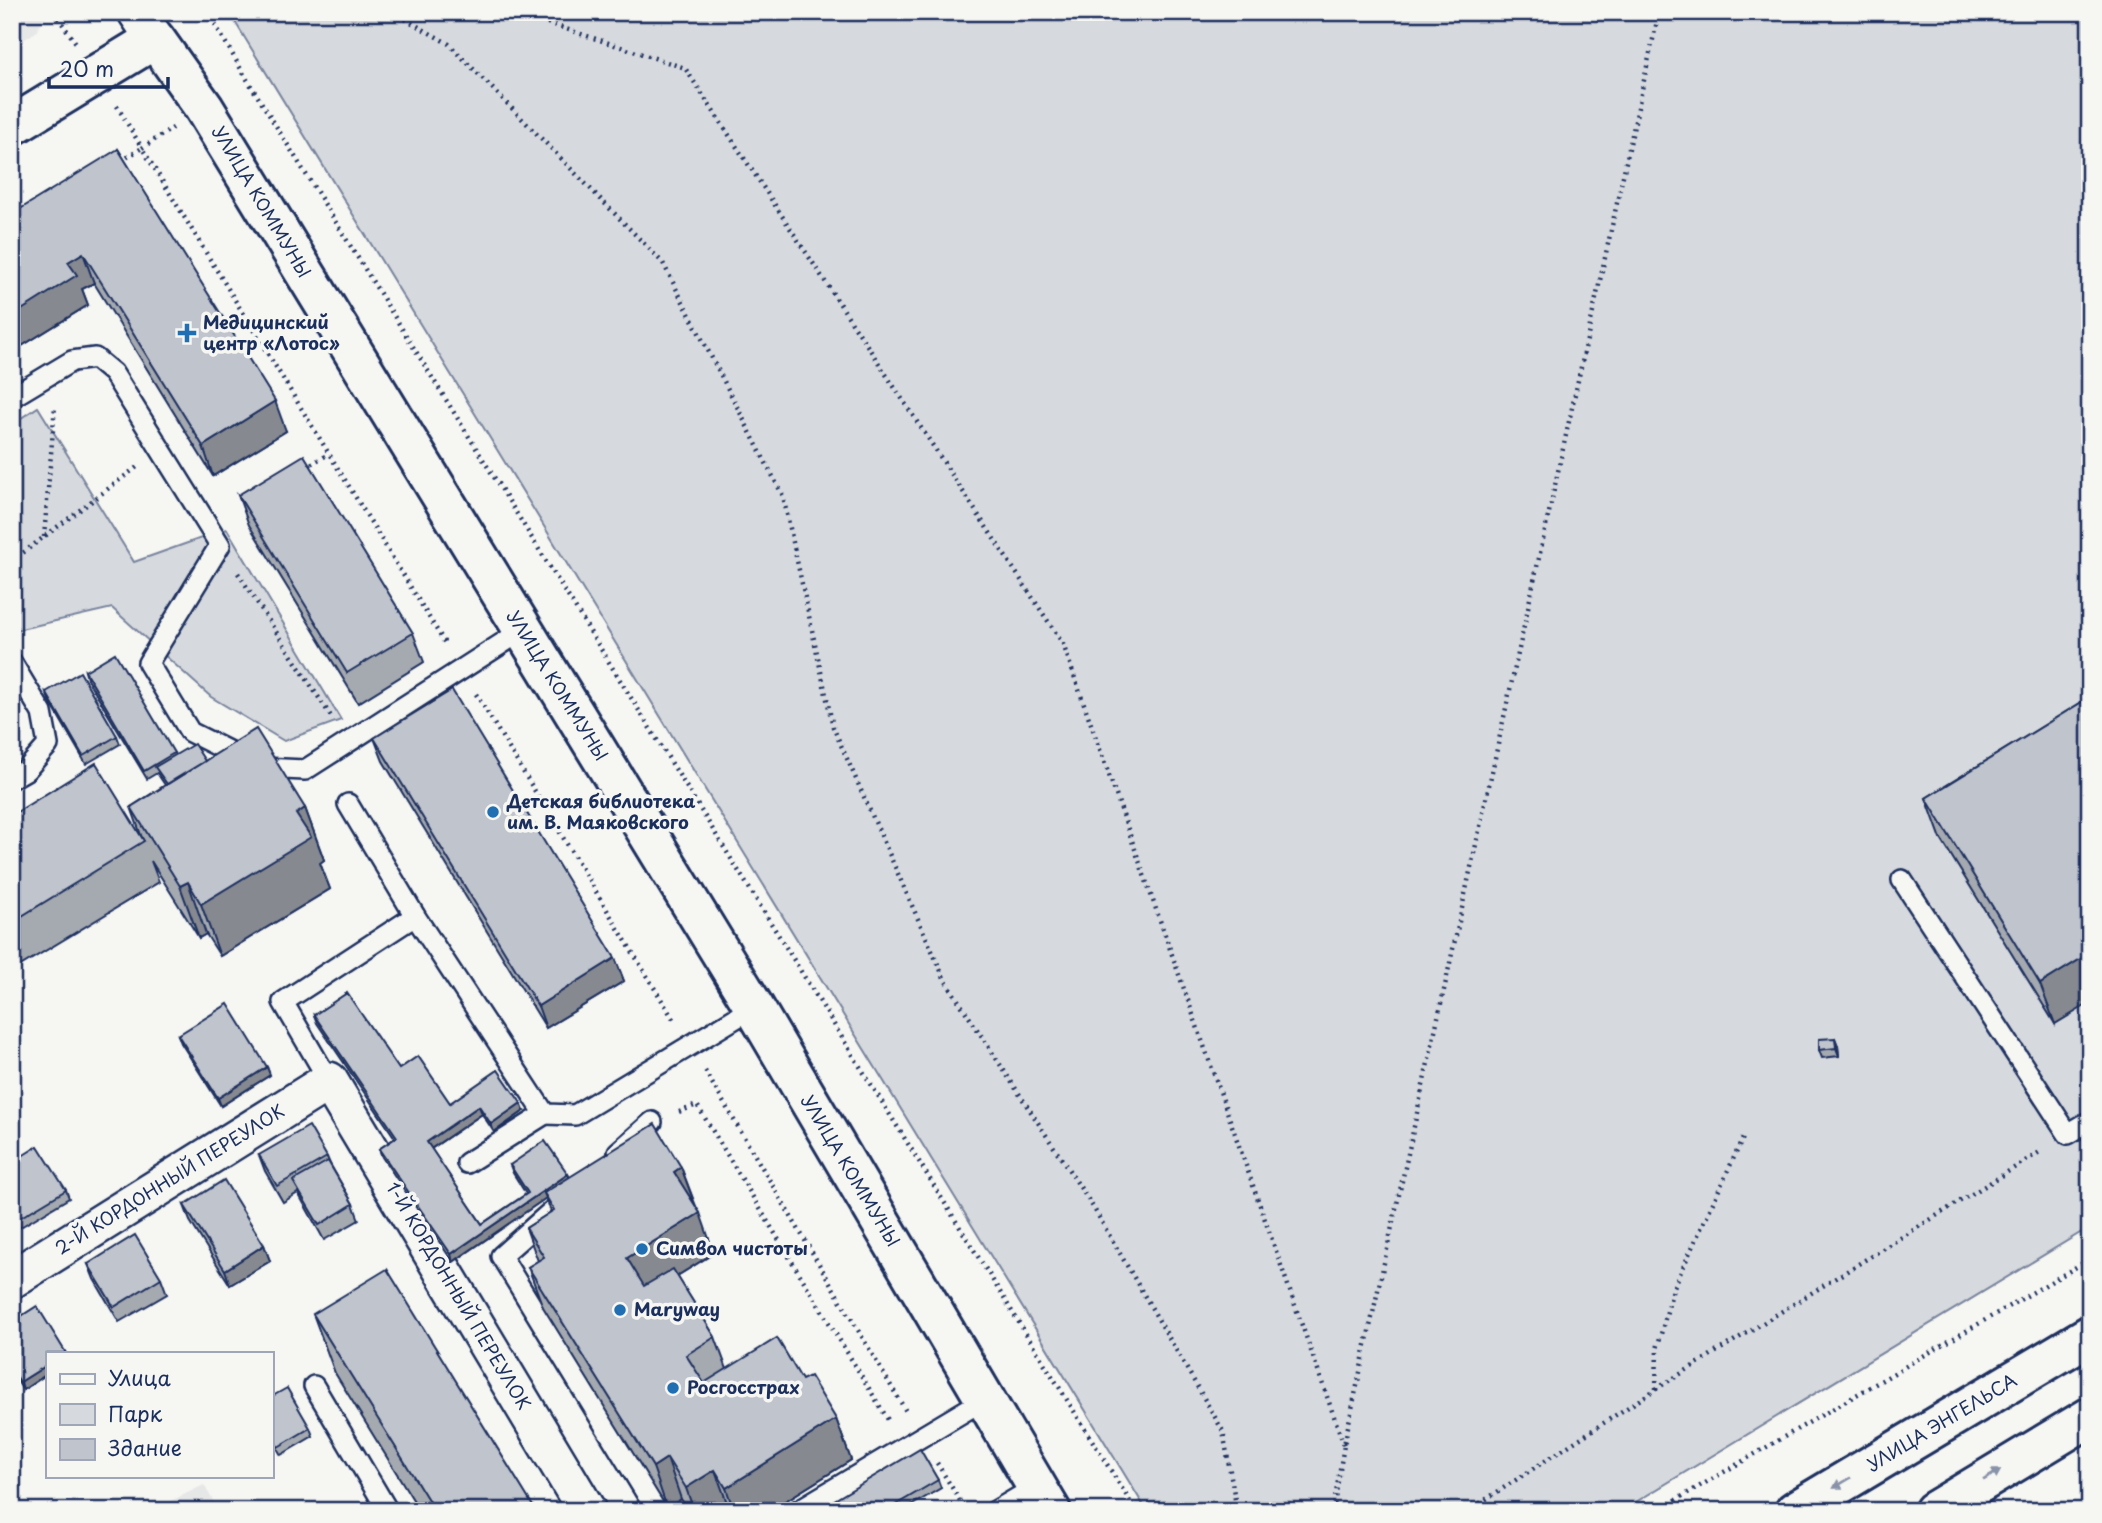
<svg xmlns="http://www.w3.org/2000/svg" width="2102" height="1523" font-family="'Playpen Sans',sans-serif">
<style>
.built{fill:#e6e7e7}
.green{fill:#d6d9dd;stroke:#78849e;stroke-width:2}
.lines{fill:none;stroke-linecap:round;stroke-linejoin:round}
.lane-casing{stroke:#1b2f5e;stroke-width:24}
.street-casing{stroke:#1b2f5e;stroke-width:42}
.secondary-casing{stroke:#1b2f5e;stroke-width:44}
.primary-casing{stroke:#1b2f5e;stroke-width:44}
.path{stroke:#1b2f5e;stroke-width:4.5;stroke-dasharray:2 5;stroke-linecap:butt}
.lane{stroke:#f6f6f2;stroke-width:19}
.street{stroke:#f6f6f2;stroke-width:37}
.secondary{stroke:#f6f6f2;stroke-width:38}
.primary{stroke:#f6f6f2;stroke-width:38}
.wall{fill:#a5a9b0;stroke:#1b2f5e;stroke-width:2}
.shaded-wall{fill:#868990;stroke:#1b2f5e;stroke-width:2}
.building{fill:#c0c4cd;stroke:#1b2f5e;stroke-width:2}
.oneway{fill:#8892a8}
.poi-dot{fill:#1f6fb2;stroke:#f6f6f2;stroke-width:2.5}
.labels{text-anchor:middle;stroke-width:7;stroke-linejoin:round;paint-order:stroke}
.street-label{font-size:18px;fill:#1b2f5e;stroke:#f6f6f2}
.poi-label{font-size:18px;font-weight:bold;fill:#1b2f5e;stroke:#f6f6f2;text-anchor:start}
</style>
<rect width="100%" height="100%" fill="#f6f6f2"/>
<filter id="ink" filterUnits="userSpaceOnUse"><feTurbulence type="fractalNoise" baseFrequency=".0143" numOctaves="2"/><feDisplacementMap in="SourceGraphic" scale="14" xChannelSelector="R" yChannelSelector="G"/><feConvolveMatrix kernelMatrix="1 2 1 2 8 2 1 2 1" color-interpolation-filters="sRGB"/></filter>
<g filter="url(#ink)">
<g class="built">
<path d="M12,12H47L36,32L12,47Z"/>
<path d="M204,1485L219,1511H150Z"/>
</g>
<g class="green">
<path d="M229,12H2090V1227L1621,1511H1147Z"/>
<path d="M38,407L134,562L227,529L341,720L284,741L211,697L112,608L12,631V424Z"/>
</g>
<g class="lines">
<defs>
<g id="lane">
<path d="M12,397L72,361L95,358L113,373L220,545L148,663L190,732L262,768L305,770L523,630"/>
<path d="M12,663L42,713L48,745L26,770L12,778"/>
<path d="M348,804L415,916L545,1114L575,1115L754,1007"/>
<path d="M1902,880L2068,1134L2090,1121"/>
<path d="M329,1081L283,1002L415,916"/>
<path d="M618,1152L652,1122"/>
<path d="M467,1163L545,1114"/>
<path d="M570,1195L501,1256L657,1511"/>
<path d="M314,1386L388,1511"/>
<path d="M797,1511L985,1399"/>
<path d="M995,1511L1036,1487"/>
</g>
<g id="street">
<path d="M137,12L155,39"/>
<path d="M12,1279L329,1081L587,1511"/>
</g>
<path id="secondary" d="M12,126L155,39L204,108L754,1007L1051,1511"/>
<g id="primary">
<path d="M1795,1511L2090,1335"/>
<path d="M1934,1511L2090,1417"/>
</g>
</defs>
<use href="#lane" class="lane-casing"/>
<use href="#street" class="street-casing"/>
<use href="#secondary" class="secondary-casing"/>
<use href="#primary" class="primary-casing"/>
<g class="path">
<path d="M54,12L76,43"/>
<path d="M208,12L245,76L1136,1511"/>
<path d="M393,12L449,44L663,263L783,496L833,727L945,980L1093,1207L1223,1431L1237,1511"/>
<path d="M514,12L685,68L1063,644L1344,1445"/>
<path d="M12,13L13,12"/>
<path d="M117,106L142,148L173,128"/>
<path d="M121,161L142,148L446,645"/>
<path d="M305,467L329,454"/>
<path d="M44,537L55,406"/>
<path d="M12,561L137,467"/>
<path d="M238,573L332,718"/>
<path d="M476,694L675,1022"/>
<path d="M705,1071L907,1413"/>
<path d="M679,1112L697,1105L890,1423"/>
<path d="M1656,1389L1657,1349L1673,1289L1743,1138"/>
<path d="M937,1463L965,1509"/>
<path d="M1333,1511L1344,1445L1659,12"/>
<path d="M1468,1511L1656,1389L2043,1150"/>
<path d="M1657,1511L2090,1259"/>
</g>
<use href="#lane" class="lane"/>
<use href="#street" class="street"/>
<use href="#secondary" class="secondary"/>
<use href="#primary" class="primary"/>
</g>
<g class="wall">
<path d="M118,149L286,431L213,476L94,283L82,289L88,305L12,352Z"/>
<path d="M238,495L413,633L424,662L358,703L249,525Z"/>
<path d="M85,671L174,753L175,755L205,761L305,808L324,860L320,863L330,889L220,956L206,934L199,938L151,861L159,882L12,971V815L142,838L131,807L165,785L157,773L147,779L87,679Z"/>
<path d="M46,692L117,736L120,744L86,764L49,700Z"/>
<path d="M2090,697L2055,1024L1941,839L1926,798Z"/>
<path d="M374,738L615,958L624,981L546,1028L383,761Z"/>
<path d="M314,1015L450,1103L524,1111L494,1132L482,1114L431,1149L482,1224L526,1194L513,1173L510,1165L568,1174L569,1177L681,1167L714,1253L677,1276L715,1337L727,1369L802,1380L836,1419L851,1460L769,1511H689L681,1499L667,1508L543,1307L528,1267L538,1261L526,1228L551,1212L546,1198L453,1262L382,1157L379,1149L395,1138L317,1023Z"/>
<path d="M178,1035L267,1067L270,1075L221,1106L181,1043Z"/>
<path d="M1835,1038L1838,1046L1839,1056L1822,1058L1819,1050Z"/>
<path d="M259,1155L327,1157L330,1164L353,1204L359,1220L324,1240L298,1193L283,1202L265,1171Z"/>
<path d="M12,1158L14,1161L66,1190L69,1198L19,1228L12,1217Z"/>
<path d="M184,1205L264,1245L270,1261L230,1285L190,1221Z"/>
<path d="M88,1264L161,1278L167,1294L119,1322L94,1279Z"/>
<path d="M313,1314L536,1511H420L335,1373Z"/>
<path d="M12,1322L47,1353V1374L23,1390L12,1373Z"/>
<path d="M271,1397L310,1428L313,1436L281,1455L271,1438Z"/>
<path d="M938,1480L941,1488L902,1511H816Z"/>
</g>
<g class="shaded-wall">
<path d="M83,253L94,283L82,289L88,305L12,352V316L68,262Z"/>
<path d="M275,401L286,431L213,476L203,446Z"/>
<path d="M305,808L324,860L320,863L330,889L220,956L201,904L296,814Z"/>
<path d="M188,882L206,934L199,938L180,886Z"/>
<path d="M2090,953V1003L2055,1024L2040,984Z"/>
<path d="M615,958L624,981L546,1028L538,1006Z"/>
<path d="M1835,1038L1838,1046L1839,1056L1836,1048Z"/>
<path d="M267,1067L270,1075L221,1106L218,1098Z"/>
<path d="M521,1103L524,1111L494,1132L491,1124Z"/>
<path d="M479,1106L482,1114L429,1150L427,1142Z"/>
<path d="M681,1167L696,1208L674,1172Z"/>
<path d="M568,1174L571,1181L544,1193L546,1198L453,1262L451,1254Z"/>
<path d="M700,1213L714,1253L642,1298L627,1258Z"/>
<path d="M264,1245L270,1261L230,1285L225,1270Z"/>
<path d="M47,1365V1374L23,1390L20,1382Z"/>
<path d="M836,1419L851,1460L769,1511H734L726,1488Z"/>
<path d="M667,1458L681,1499L667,1508L653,1467Z"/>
<path d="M715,1470L730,1511H694L686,1488Z"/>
</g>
<g class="building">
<path d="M118,149L275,401L203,446L83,253L68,262L77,275L12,316V214Z"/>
<path d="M304,455L413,633L347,673L238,495Z"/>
<path d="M115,653L174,753L144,771L85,671Z"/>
<path d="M80,672L117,736L83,756L46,692Z"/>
<path d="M452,690L615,958L538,1006L374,738Z"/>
<path d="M2090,697V953L2040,984L1926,798Z"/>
<path d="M256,729L305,808L296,814L311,837L201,904L188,882L180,886L131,807Z"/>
<path d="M194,744L205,761L167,784L155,767Z"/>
<path d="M96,763L144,841L12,922V815Z"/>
<path d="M347,993L399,1069L418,1056L450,1103L498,1070L521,1103L491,1124L479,1106L427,1142L482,1224L528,1193L510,1165L545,1141L568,1174L451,1254L379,1149L397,1137L314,1015Z"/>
<path d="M228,1004L267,1067L218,1098L178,1035Z"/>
<path d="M1835,1038L1836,1048L1819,1050V1039Z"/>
<path d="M655,1124L681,1167L674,1172L700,1213L627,1258L644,1286L673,1269L715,1337L686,1355L704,1383L777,1338L802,1380L810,1376L836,1419L726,1488L715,1470L686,1488L667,1458L653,1467L528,1267L544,1257L526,1228L554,1210L544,1193Z"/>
<path d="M309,1126L327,1157L277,1186L259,1155Z"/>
<path d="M38,1146L66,1190L16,1220L12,1214V1158L14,1161Z"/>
<path d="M328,1161L353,1204L319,1225L293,1181Z"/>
<path d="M224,1180L264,1245L225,1270L184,1205Z"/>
<path d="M135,1235L161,1278L114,1307L88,1264Z"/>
<path d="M387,1269L536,1511H435L313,1314Z"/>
<path d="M37,1306L66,1353H47V1365L20,1382L12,1369V1322Z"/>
<path d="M287,1388L310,1428L278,1447L271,1435V1397Z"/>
<path d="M920,1449L938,1480L885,1511H816Z"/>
</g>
<defs><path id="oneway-solid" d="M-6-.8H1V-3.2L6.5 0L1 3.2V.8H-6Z" transform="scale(1.75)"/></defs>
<g class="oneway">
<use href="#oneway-solid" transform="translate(1992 1475) rotate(-31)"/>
<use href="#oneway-solid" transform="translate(1842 1483) rotate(149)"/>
</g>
</g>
<g class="poi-dot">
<path d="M183.5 322.5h7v7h7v7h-7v7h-7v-7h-7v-7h7z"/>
<circle cx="493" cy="812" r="7"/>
<circle cx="642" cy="1249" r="7"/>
<circle cx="620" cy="1310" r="7"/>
<circle cx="673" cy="1388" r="7"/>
</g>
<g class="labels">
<g class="street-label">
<text transform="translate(261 202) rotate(59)" y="6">УЛИЦА КОММУНЫ</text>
<text transform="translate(557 686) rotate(58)" y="6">УЛИЦА КОММУНЫ</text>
<text transform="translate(850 1171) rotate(59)" y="6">УЛИЦА КОММУНЫ</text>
<text transform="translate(170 1180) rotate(-32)" y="6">2-Й КОРДОННЫЙ ПЕРЕУЛОК</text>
<text transform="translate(458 1296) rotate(59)" y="6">1-Й КОРДОННЫЙ ПЕРЕУЛОК</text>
<text transform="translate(1942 1423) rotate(-31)" y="6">УЛИЦА ЭНГЕЛЬСА</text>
</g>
<g class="poi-label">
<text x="203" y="329">Медицинский<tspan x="203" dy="21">центр «Лотос»</tspan></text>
<text x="507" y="808">Детская библиотека<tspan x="507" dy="21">им. В. Маяковского</tspan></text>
<text x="656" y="1255">Символ чистоты</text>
<text x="634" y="1316">Maryway</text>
<text x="687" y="1394">Росгосстрах</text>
</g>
</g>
<rect width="2102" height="1523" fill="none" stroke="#f6f6f2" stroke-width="42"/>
<rect x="21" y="21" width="2060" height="1481" fill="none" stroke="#1b2f5e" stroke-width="2.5" filter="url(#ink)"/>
<rect x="46" y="1352" width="228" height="126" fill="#f6f6f2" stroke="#9ea6b7" stroke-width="2"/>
<rect x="60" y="1374" width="35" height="10" fill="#f6f6f2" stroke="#9ea6b7" stroke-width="2"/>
<text x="108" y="1386" font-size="21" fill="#1b2f5e">Улица</text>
<rect x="60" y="1404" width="35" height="21" fill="#d6d9dd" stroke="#9ea6b7" stroke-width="2"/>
<text x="108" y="1422" font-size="21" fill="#1b2f5e">Парк</text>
<rect x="60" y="1439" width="35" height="21" fill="#c0c4cd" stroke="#9ea6b7" stroke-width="2"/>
<text x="108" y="1456" font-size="21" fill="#1b2f5e">Здание</text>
<path d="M49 77v10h119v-10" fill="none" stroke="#1b2f5e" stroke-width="3.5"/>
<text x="60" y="77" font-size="21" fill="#1b2f5e" stroke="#f6f6f2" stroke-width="5" paint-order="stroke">20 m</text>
</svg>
